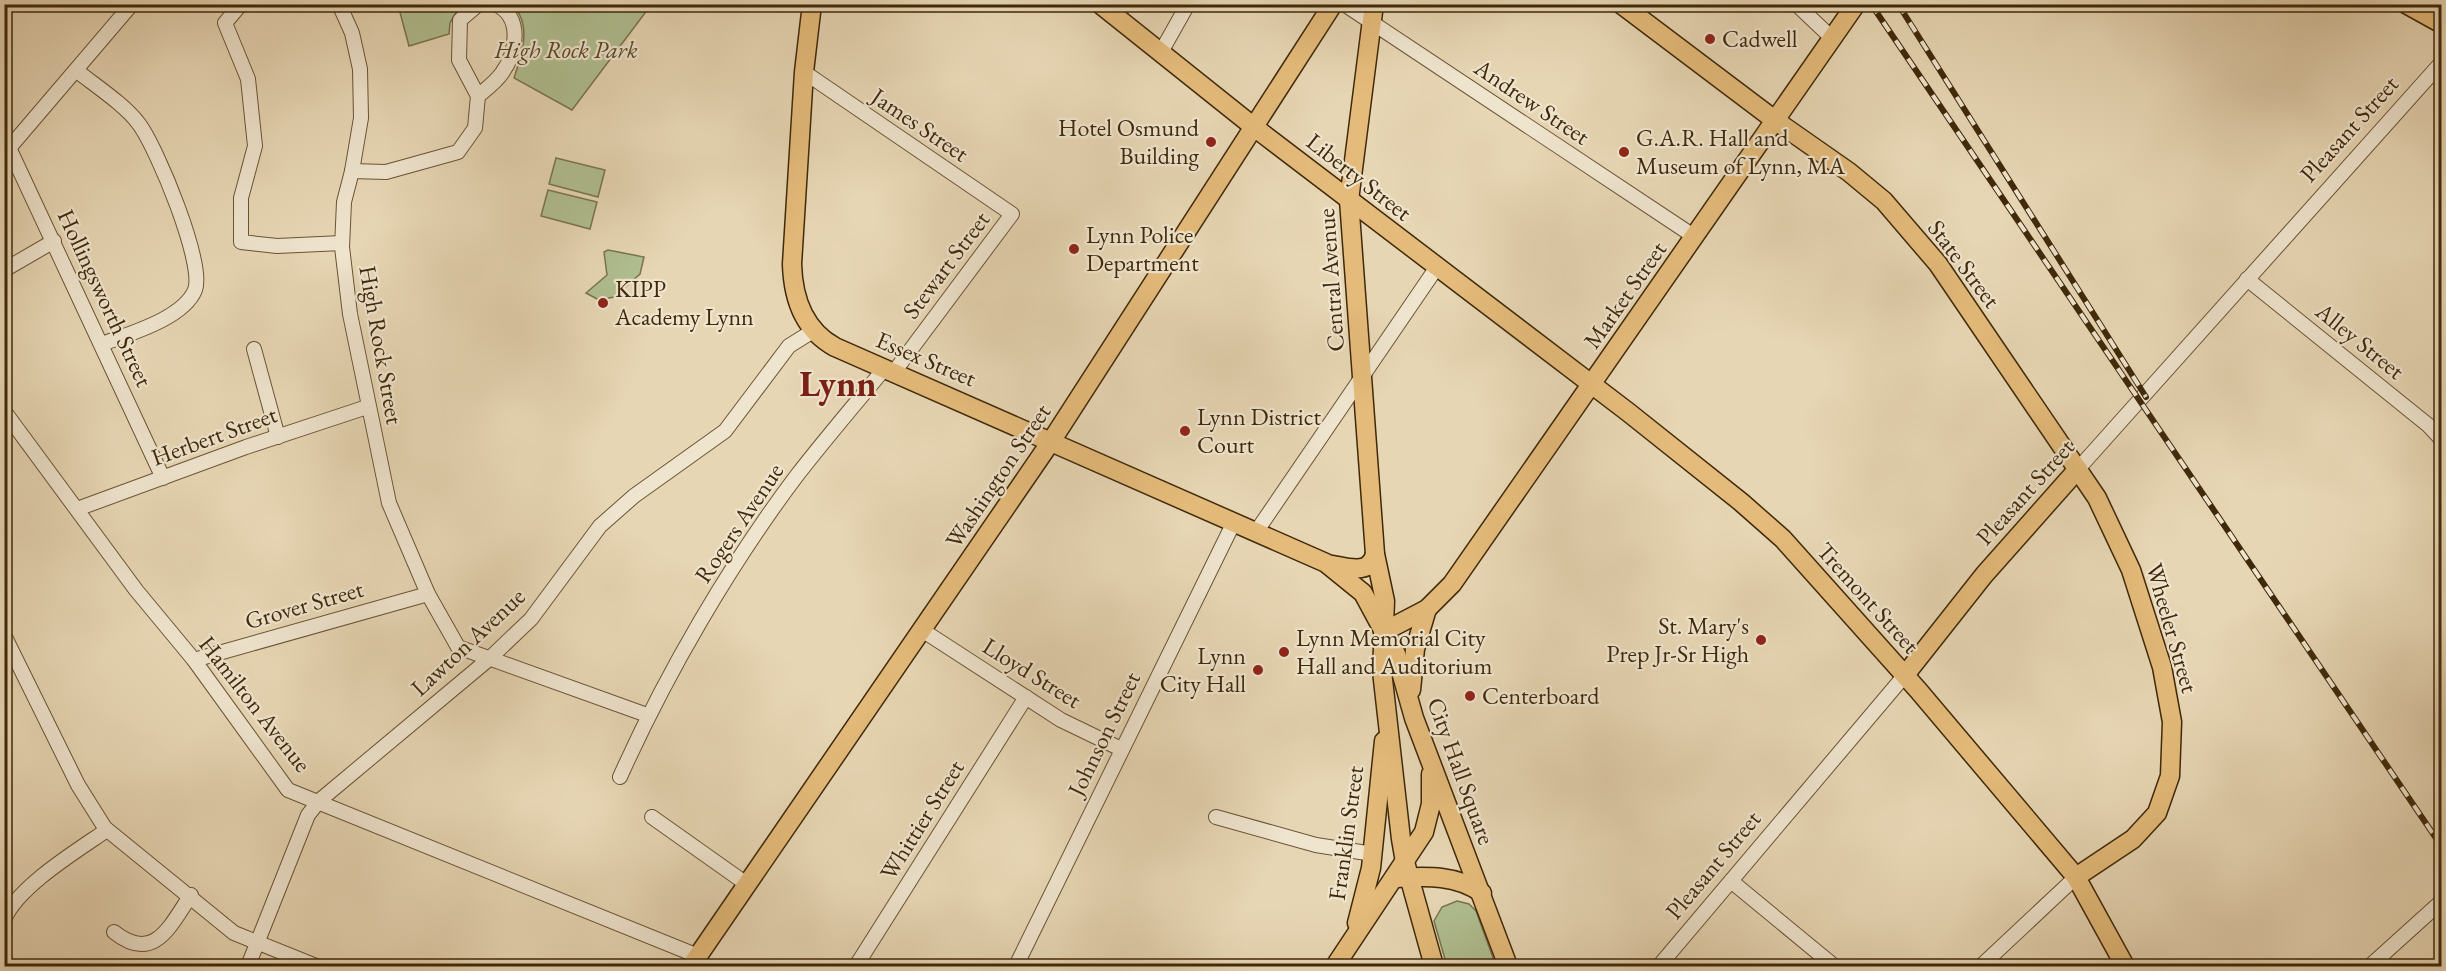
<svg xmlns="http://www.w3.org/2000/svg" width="2446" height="971" font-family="'EB Garamond',serif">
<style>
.green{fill:#b0bf91;stroke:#78744e;stroke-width:1.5}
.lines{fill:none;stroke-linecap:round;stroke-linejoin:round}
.minor-casing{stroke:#695434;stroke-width:16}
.major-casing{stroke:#3f290a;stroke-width:21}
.highway-casing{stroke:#3f290a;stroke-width:22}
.minor{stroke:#efe4ce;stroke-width:14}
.major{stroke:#e4bb7a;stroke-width:18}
.highway{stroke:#e4bb7a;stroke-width:20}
.rail-casing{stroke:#3f290a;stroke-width:6}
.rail{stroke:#efe4ce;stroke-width:4;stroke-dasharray:11;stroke-linecap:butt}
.poi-dot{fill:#8f2418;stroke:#efe4ce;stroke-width:2}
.labels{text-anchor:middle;stroke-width:4.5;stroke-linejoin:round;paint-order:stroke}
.poi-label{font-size:24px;fill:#3f290a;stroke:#efe4ce;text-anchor:start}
.park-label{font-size:24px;font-style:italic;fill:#564725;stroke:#efe4ce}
.street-label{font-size:24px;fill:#3f290a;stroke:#efe4ce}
.town-label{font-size:36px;font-weight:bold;fill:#7a1f14;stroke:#efe4ce}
</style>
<rect width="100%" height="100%" fill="#e7d6b4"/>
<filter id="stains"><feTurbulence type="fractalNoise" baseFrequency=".00333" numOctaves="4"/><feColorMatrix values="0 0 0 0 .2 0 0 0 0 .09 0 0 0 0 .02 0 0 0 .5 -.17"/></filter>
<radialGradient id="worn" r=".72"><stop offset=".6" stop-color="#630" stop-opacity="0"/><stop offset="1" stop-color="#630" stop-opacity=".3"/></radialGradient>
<g class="green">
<path d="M398,5V4L460,5L450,23L449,34L409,46Z"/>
<path d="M513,5H651L572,110L514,78C522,53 532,26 513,5Z"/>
<path d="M556,158L605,170L598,197L549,184Z"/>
<path d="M548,190L597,202L590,229L541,216Z"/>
<path d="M608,250L644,257L640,274L614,297L599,300L586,293L607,275L604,252Z"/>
<path d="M1457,901L1469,904L1476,911L1496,966H1447L1434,921L1442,907Z"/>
</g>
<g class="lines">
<defs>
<g id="minor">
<path d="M241,4L225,23L248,79L255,146L241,198V242L277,246L342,243"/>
<path d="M339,4L352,33L360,69L361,118L352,171L344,202L342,247L350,314L389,503L428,594L458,647L647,715"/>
<path d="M1344,4L1695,237"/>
<path d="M1796,4L1833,39"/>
<path d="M1161,52L1188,4"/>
<path d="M77,71C96,86 125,105 139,124C157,148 205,264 195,290C183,319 128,334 102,344"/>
<path d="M804,72L1012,214L894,372"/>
<path d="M478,96C486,89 496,82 502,73C517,52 523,16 495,4"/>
<path d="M4,137L163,478"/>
<path d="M10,147L132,4"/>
<path d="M352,171L386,172L458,152L475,128L478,96L459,60L460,20L479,4"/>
<path d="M4,270L54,241"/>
<path d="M2247,279L2428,425L2442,440"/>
<path d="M254,349L278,437"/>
<path d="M4,411L136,590L194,660L288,790L698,956"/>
<path d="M2078,469L2442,62"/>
<path d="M77,509L246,447L367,407"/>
<path d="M1256,532L1437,267"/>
<path d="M922,630L1061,720L1121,749"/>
<path d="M4,635L78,785L105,828L234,933L316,966"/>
<path d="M194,660L428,594"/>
<path d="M620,777C666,674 730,564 798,474C826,438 856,403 885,368"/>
<path d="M652,817L748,885"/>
<path d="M1216,817L1316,845L1373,854"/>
<path d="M1731,881L1834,966"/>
<path d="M4,920C17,887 78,850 107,830"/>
<path d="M114,932C154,964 170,926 191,895"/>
<path d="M248,966L308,815L319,801L489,659L531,619L600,526L634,496L725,431L789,346L813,331"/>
<path d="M856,966L1026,697"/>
<path d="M1016,966L1234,522"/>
<path d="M1659,966L1905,675"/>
<path d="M1981,966L2076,877"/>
<path d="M2370,966L2442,901"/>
</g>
<g id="major">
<path d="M812,4L804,72L792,264C793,299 804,330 835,347L1326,563L1363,593L1396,654L1414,718L1508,966"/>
<path d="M1100,4L1254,127L1628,412L1741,502L1783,539L1918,690L2076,877L2125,966"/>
<path d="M1374,4L1349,200L1375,554L1385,601L1382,671L1401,839L1405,862L1434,966"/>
<path d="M1621,4L1776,121L1849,172L1884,201L1938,264L2097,498L2131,570L2162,667L2172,722L2170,776L2157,813L2133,839L2076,877"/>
<path d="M2406,4L2442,24"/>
<path d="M1333,565C1349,568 1370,575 1375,554"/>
<path d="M1383,632L1427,609L1452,584L1856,4"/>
<path d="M1905,675L1984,575L2078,469"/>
<path d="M1411,690L1415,649L1427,609"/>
<path d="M1397,878C1427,876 1457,875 1482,893"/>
<path d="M1357,923L1371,868L1384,741"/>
<path d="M691,966L1052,440L1333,4"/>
<path d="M1335,966L1424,832L1431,804V774"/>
</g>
<path id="highway" d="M2438,4L2442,8"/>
</defs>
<use href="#minor" class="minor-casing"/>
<use href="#major" class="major-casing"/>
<use href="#highway" class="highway-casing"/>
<use href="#minor" class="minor"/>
<use href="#major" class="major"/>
<use href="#highway" class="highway"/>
<defs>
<g id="rail">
<path d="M1871,4L2442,847"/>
<path d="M1898,4L2146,397"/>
</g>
</defs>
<use href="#rail" class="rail-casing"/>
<use href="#rail" class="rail"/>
</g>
<g class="poi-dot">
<circle cx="1710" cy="39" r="6"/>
<circle cx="1211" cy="142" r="6"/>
<circle cx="1624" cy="152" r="6"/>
<circle cx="1074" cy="249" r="6"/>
<circle cx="603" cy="303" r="6"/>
<circle cx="1185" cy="431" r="6"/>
<circle cx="1761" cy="640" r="6"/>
<circle cx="1284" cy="652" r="6"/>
<circle cx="1258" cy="670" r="6"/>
<circle cx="1470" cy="696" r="6"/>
</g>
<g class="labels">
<g class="poi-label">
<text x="1722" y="47">Cadwell</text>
<text x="1199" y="136" text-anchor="end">Hotel Osmund<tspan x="1199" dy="28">Building</tspan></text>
<text x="1636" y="146">G.A.R. Hall and<tspan x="1636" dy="28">Museum of Lynn, MA</tspan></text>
<text x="1086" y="243">Lynn Police<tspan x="1086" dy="28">Department</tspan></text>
<text x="615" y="297">KIPP<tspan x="615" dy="28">Academy Lynn</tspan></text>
<text x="1197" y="425">Lynn District<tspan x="1197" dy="28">Court</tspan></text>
<text x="1749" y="634" text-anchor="end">St. Mary's<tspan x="1749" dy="28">Prep Jr-Sr High</tspan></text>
<text x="1296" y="646">Lynn Memorial City<tspan x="1296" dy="28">Hall and Auditorium</tspan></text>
<text x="1246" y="664" text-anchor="end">Lynn<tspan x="1246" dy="28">City Hall</tspan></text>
<text x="1482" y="704">Centerboard</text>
</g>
<g class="park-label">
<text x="566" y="58">High Rock Park</text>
</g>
<g class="street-label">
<text transform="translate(1532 102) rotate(34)" y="8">Andrew Street</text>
<text transform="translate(920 125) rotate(34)" y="8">James Street</text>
<text transform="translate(2349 129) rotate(-48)" y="8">Pleasant Street</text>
<text transform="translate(1359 177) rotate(38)" y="8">Liberty Street</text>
<text transform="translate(1964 264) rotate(53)" y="8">State Street</text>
<text transform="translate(946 265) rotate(-53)" y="8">Stewart Street</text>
<text transform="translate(1331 280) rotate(-94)" y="8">Central Avenue</text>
<text transform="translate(1625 295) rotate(-55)" y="8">Market Street</text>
<text transform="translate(105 298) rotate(65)" y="8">Hollingsworth Street</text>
<text transform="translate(2360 341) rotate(39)" y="8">Alley Street</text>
<text transform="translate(381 345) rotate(80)" y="8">High Rock Street</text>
<text transform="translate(926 359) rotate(23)" y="8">Essex Street</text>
<text transform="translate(214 436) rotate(-20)" y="8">Herbert Street</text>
<text transform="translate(998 476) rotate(-56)" y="8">Washington Street</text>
<text transform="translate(2025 492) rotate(-48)" y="8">Pleasant Street</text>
<text transform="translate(739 523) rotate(-56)" y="8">Rogers Avenue</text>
<text transform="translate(1868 598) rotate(48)" y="8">Tremont Street</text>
<text transform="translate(304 605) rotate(-16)" y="8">Grover Street</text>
<text transform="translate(2172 628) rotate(74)" y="8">Wheeler Street</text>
<text transform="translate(468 642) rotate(-43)" y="8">Lawton Avenue</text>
<text transform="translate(1032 673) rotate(32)" y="8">Lloyd Street</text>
<text transform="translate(255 704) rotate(52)" y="8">Hamilton Avenue</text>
<text transform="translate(1104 734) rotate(-64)" y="8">Johnson Street</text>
<text transform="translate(1461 771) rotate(70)" y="8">City Hall Square</text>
<text transform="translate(922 820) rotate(-58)" y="8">Whittier Street</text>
<text transform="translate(1346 833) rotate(-82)" y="8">Franklin Street</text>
<text transform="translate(1713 865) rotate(-50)" y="8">Pleasant Street</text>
</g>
<g class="town-label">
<text x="838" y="396">Lynn</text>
</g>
</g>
<rect width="2446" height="971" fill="none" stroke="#e7d6b4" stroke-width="24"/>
<rect x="6" y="6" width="2434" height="959" fill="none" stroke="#3f290a" stroke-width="3"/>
<rect x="12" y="12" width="2422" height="947" fill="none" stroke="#3f290a" stroke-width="1.5"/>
<rect width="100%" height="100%" filter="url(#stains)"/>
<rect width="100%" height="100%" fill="url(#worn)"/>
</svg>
